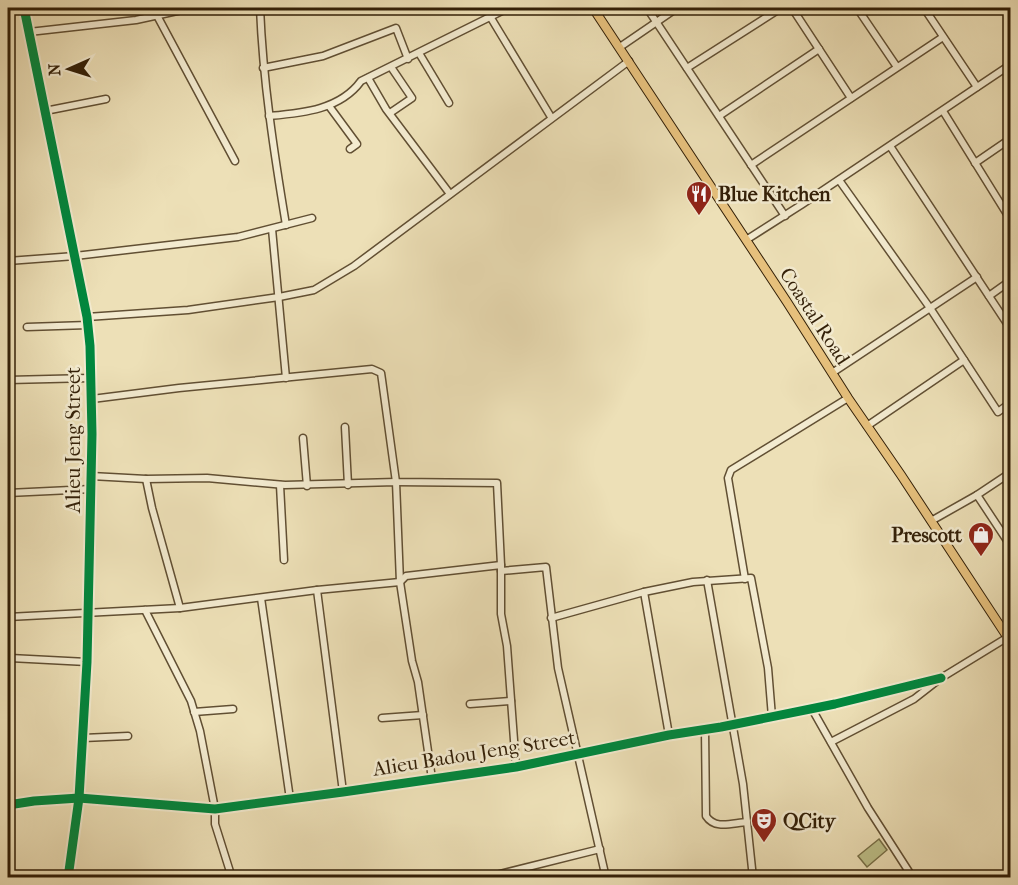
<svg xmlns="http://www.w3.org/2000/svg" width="1018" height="885" font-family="'IM FELL French Canon',serif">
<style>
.green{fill:#bec18a;stroke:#787048;stroke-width:1.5}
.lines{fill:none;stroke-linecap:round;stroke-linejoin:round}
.minor-casing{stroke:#614f33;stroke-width:9}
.major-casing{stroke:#321f07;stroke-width:10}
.minor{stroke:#f3ebd0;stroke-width:6}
.major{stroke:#e6c07c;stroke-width:8}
.cycleway-casing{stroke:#f3ebd0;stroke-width:13}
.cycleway{stroke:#00873e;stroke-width:9}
.labels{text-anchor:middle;stroke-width:5;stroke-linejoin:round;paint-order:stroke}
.poi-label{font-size:20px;font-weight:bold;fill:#321f07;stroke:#f3ebd0;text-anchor:start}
.street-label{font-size:20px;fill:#321f07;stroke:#f3ebd0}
</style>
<rect width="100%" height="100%" fill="#ede0b7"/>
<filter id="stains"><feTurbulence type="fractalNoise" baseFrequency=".00333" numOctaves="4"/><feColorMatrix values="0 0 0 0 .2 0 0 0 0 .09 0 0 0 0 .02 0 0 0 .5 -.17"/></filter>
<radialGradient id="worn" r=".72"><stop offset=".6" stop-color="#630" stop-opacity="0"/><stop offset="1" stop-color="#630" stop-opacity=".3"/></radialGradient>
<path class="green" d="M879,839L887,850L867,867L858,856Z"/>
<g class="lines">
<defs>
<g id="minor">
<path d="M24,8L87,317L90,346L92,434L87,662L79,798L68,878"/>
<path d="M153,8L235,161"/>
<path d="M260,8C263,81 274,153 286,225"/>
<path d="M647,8L785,216"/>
<path d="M792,8L851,98"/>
<path d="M857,8L897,67"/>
<path d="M924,8L977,87"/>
<path d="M491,18L551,117"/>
<path d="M29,32L136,20L191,8"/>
<path d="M620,47L677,8"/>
<path d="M419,53L449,103"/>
<path d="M263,68L323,56L396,28L408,59"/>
<path d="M687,68L781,8"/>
<path d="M368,78L386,109L450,194"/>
<path d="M329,106L357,144L350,149"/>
<path d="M45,111L106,99"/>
<path d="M943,111L1010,219"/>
<path d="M390,113L412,98L391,67"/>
<path d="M269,116C302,113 340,110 361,81L508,8"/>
<path d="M719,116L819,49"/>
<path d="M890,146L1010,328"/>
<path d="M975,163L1010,139"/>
<path d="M751,165L943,37"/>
<path d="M839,180L930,308L998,412L1010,403"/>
<path d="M272,229L286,378"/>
<path d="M746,240L801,205L1010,65"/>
<path d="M8,261L75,256L238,237L312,218"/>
<path d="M989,296L1010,281"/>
<path d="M87,317L188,310L279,297L314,290L354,266L629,61"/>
<path d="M27,327L88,325"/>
<path d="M832,373L977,277"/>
<path d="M8,380L91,378"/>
<path d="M92,399L179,388L372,369L381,373L382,380L396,482L497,483L501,565"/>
<path d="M867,426L964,360"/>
<path d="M345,427L348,485"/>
<path d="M303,438L307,486"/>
<path d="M91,476L146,479L207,478L285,485L396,482L400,582L412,661L418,682L432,779"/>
<path d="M146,479L152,508L180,608"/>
<path d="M280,485L284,560"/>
<path d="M8,493L92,489"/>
<path d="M977,495L1010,545"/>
<path d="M931,521L977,495L1010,473"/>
<path d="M501,571L546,567L558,668L606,878"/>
<path d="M745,579L728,478L731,470L848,398"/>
<path d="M707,580L743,784L753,878"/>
<path d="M317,590L343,792"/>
<path d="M644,592L669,735"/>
<path d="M261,598L290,799"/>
<path d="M145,610L191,701L200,731L215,809V824L232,878"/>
<path d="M8,617L180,608L317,590L400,582L406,576L501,565V614L507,646L516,767"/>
<path d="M551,618L644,592L693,582L751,578L768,668L772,717"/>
<path d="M10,658L87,662"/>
<path d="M470,704L511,701"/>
<path d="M812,709L868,808L913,878"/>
<path d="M194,712L233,709"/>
<path d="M382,718L423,715"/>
<path d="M705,729L706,816C715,830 732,823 747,822"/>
<path d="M83,738L128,736"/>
<path d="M831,742L914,699L941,678L1008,637"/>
<path d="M8,805L34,801L79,798L215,809L343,792L516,767L669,735L721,727L835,704L941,678"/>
<path d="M484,878L600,849"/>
</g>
<path id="major" d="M593,8L787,302L848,398L901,475L1010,641"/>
</defs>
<use href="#minor" class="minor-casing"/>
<use href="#major" class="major-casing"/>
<use href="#minor" class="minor"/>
<use href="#major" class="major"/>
<defs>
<g id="cycleway">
<path d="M24,8L87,317L90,346L92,434L87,662L79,798L68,878"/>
<path d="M8,805L34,801L79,798L215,809L343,792L516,767L669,735L721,727L835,704L941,678"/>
</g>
</defs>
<use href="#cycleway" class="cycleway-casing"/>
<use href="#cycleway" class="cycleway"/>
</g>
<defs>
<symbol id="restaurant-pin" viewBox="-11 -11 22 30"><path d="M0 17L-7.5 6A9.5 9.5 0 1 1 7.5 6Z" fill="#8f2418" stroke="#f3ebd0"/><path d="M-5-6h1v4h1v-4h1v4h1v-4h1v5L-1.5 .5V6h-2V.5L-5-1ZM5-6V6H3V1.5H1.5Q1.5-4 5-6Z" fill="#fff"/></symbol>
<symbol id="shop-pin" viewBox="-11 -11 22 30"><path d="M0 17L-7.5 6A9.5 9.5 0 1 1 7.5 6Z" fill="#8f2418" stroke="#f3ebd0"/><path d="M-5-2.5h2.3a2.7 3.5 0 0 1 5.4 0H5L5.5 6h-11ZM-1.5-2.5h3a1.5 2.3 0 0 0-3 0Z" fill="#fff"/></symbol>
<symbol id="theatre-pin" viewBox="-11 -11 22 30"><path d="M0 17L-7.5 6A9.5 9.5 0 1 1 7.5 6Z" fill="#8f2418" stroke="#f3ebd0"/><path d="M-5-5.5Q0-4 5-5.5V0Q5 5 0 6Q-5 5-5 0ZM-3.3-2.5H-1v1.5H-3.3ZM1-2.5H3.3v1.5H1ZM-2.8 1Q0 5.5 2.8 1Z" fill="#fff"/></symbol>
</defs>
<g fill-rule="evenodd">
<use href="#restaurant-pin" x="684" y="179" width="30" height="40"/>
<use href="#shop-pin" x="966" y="520" width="30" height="40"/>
<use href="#theatre-pin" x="749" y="806" width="30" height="40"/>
</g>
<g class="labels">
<g class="poi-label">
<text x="718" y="201">Blue Kitchen</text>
<text x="962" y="542" text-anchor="end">Prescott</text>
<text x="783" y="828">QCity</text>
</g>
<g class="street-label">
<text transform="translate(815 316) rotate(57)" y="7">Coastal Road</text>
<text transform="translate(73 440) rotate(-90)" y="7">Alieu Jeng Street</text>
<text transform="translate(474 753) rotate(-9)" y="7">Alieu Badou Jeng Street</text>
</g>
</g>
<rect width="1018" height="885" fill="none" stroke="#ede0b7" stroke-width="30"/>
<rect x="9" y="9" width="1000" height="867" fill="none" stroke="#321f07" stroke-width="3"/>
<rect x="15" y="15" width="988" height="855" fill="none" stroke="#321f07" stroke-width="1.5"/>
<g transform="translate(69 69) rotate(267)" stroke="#f3ebd0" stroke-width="4.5" paint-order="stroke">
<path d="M0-4.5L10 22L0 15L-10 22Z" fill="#321f07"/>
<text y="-9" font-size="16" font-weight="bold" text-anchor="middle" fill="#321f07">N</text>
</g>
<rect width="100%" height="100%" filter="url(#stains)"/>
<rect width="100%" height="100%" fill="url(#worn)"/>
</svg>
